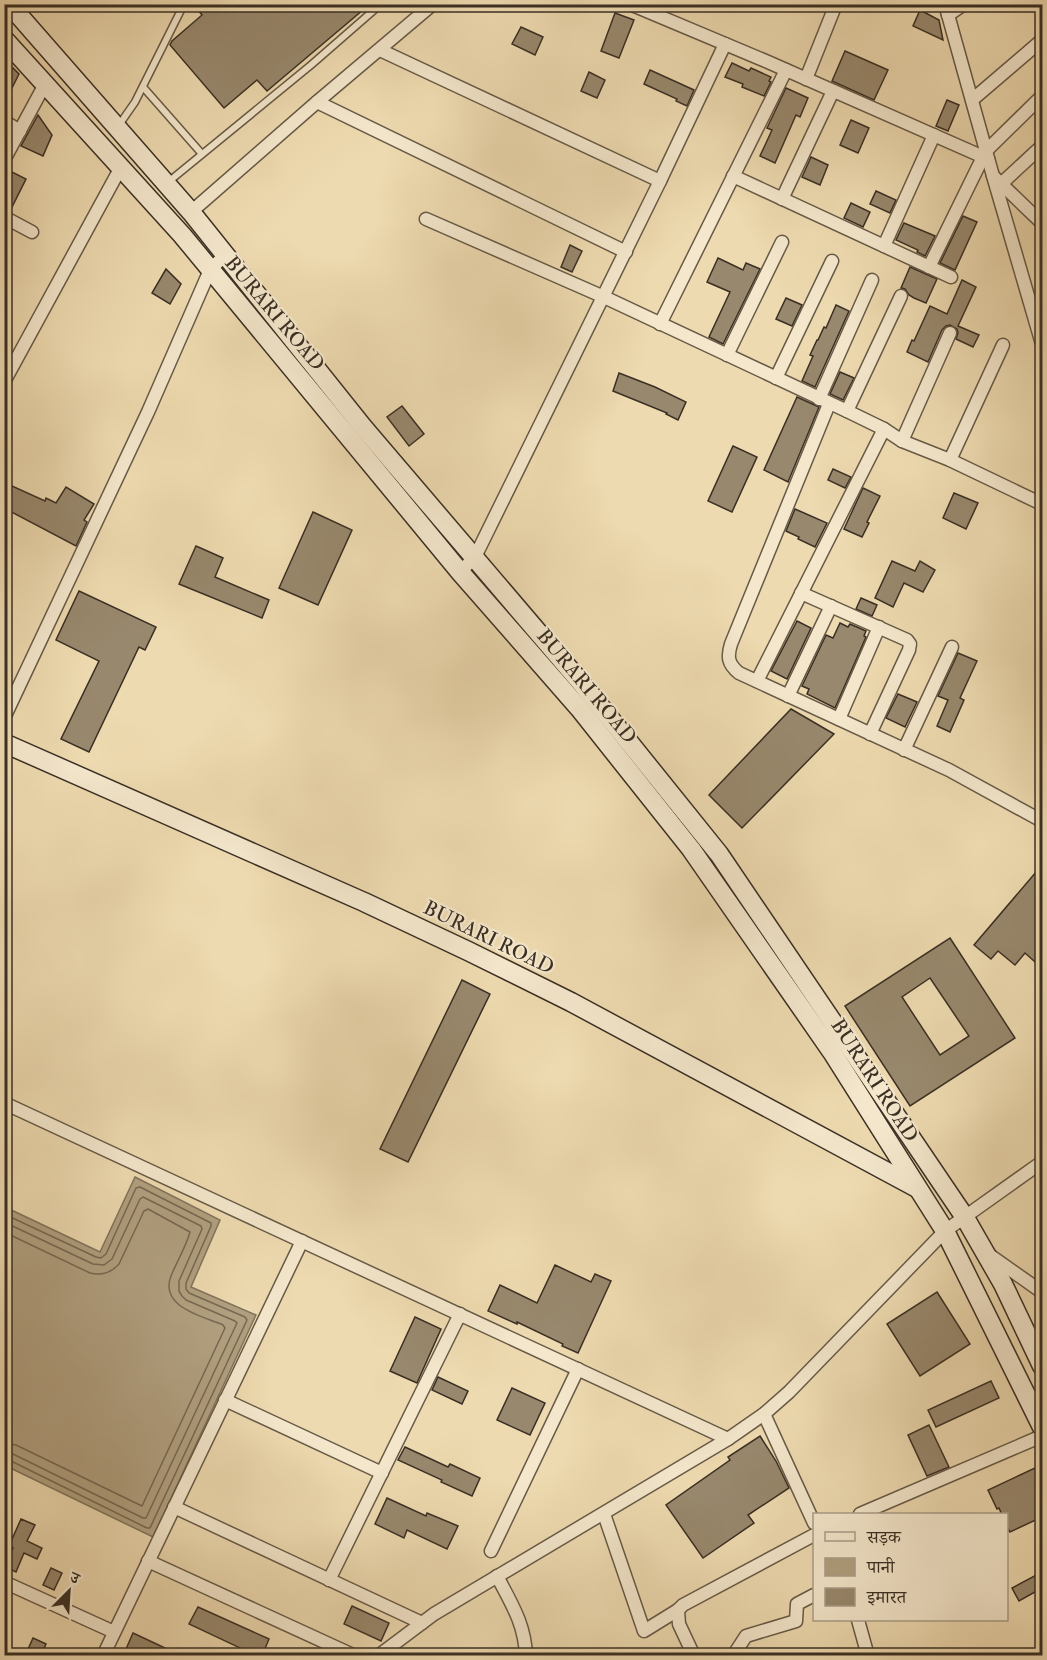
<svg xmlns="http://www.w3.org/2000/svg" width="1047" height="1660" font-family="'IM FELL Double Pica','Noto Serif Devanagari',serif">
<style>
.water{fill:#b1a080;stroke:#81735b;stroke-width:1.5}
.lines{fill:none;stroke-linecap:round;stroke-linejoin:round}
.shore{stroke:#766852;stroke-width:1.5}
.building{fill:#98886d;stroke:#3a2f24;stroke-width:1.5;fill-rule:evenodd}
.service-casing{stroke:#675a47;stroke-width:9}
.minor-casing{stroke:#675a47;stroke-width:15}
.secondary-casing{stroke:#3a2f24;stroke-width:21}
.service{stroke:#f4e7cc;stroke-width:6}
.minor{stroke:#f4e7cc;stroke-width:12}
.secondary{stroke:#f4e7cc;stroke-width:18}
.labels{text-anchor:middle;stroke-width:4.5;stroke-linejoin:round;paint-order:stroke}
.street-label{font-size:20px;fill:#3a2f24;stroke:#f4e7cc}
</style>
<rect width="100%" height="100%" fill="#eedab0"/>
<filter id="stains"><feTurbulence type="fractalNoise" baseFrequency=".00333" numOctaves="4"/><feColorMatrix values="0 0 0 0 .2 0 0 0 0 .09 0 0 0 0 .02 0 0 0 .5 -.17"/></filter>
<radialGradient id="worn" r=".72"><stop offset=".6" stop-color="#630" stop-opacity="0"/><stop offset="1" stop-color="#630" stop-opacity=".3"/></radialGradient>
<path class="water" d="M135,1177L220,1220L191,1287L256,1315L153,1537L4,1465L5,1207L100,1252Z"/>
<g class="lines">
<g class="shore">
<path d="M4,1214L96,1257L101,1258L106,1254L136,1188L140,1187L211,1223V1226L186,1283V1289L189,1293L245,1317L247,1320L150,1528H147L9,1460H4"/>
<path d="M4,1222L93,1264L104,1265L112,1259L140,1199L143,1197L201,1226L202,1229L179,1281V1291L182,1296L186,1300L235,1321L237,1323L146,1518H143L13,1454L4,1452"/>
<path d="M4,1232L90,1273C102,1276 111,1273 119,1264L144,1211L148,1209L190,1232C186,1247 177,1261 171,1276C159,1307 202,1316 223,1325L225,1328L142,1506L16,1445L4,1443"/>
</g>
</g>
<g class="building">
<path d="M193,4H370L267,91L257,80L224,108L170,45L172,41L202,15Z"/>
<path d="M920,10L939,20L943,40L913,26Z"/>
<path d="M615,13L634,20L619,58L601,51Z"/>
<path d="M521,27L543,37L535,55L512,44Z"/>
<path d="M845,51L888,70L874,100L832,81Z"/>
<path d="M4,59L19,74L4,104Z"/>
<path d="M732,63L749,71L751,68L771,77L769,81L771,82L764,96L742,87L743,84L725,77Z"/>
<path d="M650,70L694,90L687,106L676,101L677,99L644,84Z"/>
<path d="M589,72L605,80L597,98L581,91Z"/>
<path d="M786,88L808,98L800,117L796,115L775,163L760,156L772,130L767,128Z"/>
<path d="M947,100L959,105L948,131L936,126Z"/>
<path d="M38,115L52,135L43,156L21,146Z"/>
<path d="M851,120L869,128L858,153L840,145Z"/>
<path d="M811,157L828,165L820,185L802,177Z"/>
<path d="M4,168L26,179L10,211L4,209Z"/>
<path d="M876,191L896,200L890,213L870,204Z"/>
<path d="M851,203L870,212L863,227L844,218Z"/>
<path d="M963,216L977,222L955,270L940,263Z"/>
<path d="M904,223L935,236L925,256L917,252L918,250L896,240Z"/>
<path d="M570,245L582,251L572,272L561,267Z"/>
<path d="M718,258L743,270L746,263L760,269L723,344L709,337L730,292L707,282Z"/>
<path d="M910,267L937,279L926,303L914,298L909,295L905,289L901,288Z"/>
<path d="M166,269L181,284L170,304L152,293Z"/>
<path d="M962,280L976,287L958,326L979,335L973,347L956,339L958,333L957,329L950,325L946,326L942,330L928,362L907,352L912,340L914,341L930,306L947,314Z"/>
<path d="M786,298L802,305L792,326L776,319Z"/>
<path d="M836,305L849,311L815,387L802,381L813,356L810,355L817,340H818L824,327L826,328Z"/>
<path d="M840,372L854,378L843,400L830,394Z"/>
<path d="M619,373L655,387L686,402L678,420L666,414L667,413L613,391Z"/>
<path d="M797,397L819,407L788,482L764,470Z"/>
<path d="M402,406L424,434L409,446L387,417Z"/>
<path d="M733,446L757,457L732,512L708,501Z"/>
<path d="M833,469L851,477L845,488L828,480Z"/>
<path d="M4,485L11,488L12,486L45,501L46,498L56,503L66,487L94,504L84,520L87,522L76,546L4,508Z"/>
<path d="M863,488L880,496L867,522L869,523L862,537L844,529Z"/>
<path d="M954,493L978,503L966,529L943,518Z"/>
<path d="M795,509L827,523L815,547L798,539L799,537L786,531Z"/>
<path d="M313,512L352,530L318,605L279,588Z"/>
<path d="M196,546L223,558L215,577L269,600L262,618L179,584Z"/>
<path d="M892,561L915,571L920,561L935,570L923,592L904,583L893,607L875,598Z"/>
<path d="M79,591L156,627L145,650L139,647L89,752L61,739L99,661L56,640Z"/>
<path d="M861,598L877,605L872,616L856,609Z"/>
<path d="M797,621L811,628L787,679L771,671Z"/>
<path d="M840,623L848,627L850,624L866,631L864,636L866,637L835,708L807,694L809,689L802,686L826,635L833,638Z"/>
<path d="M958,653L977,661L960,698L964,700L950,732L937,726L948,700L938,696Z"/>
<path d="M898,694L917,702L905,727L886,718Z"/>
<path d="M791,709L834,734L742,828L709,795Z"/>
<path d="M1042,865V968L1025,953L1015,965L998,951L991,959L974,945Z"/>
<path d="M950,938L1015,1038L910,1106L845,1006ZM930,978L969,1036L940,1055L902,997Z"/>
<path d="M462,980L490,994L408,1162L380,1149Z"/>
<path d="M555,1265L591,1282L595,1274L611,1281L578,1353L562,1346L563,1344L517,1322V1324L488,1311L500,1285L537,1303Z"/>
<path d="M937,1292L970,1344L920,1376L887,1324Z"/>
<path d="M415,1317L441,1329L417,1383L390,1371Z"/>
<path d="M438,1377L468,1391L462,1404L432,1390Z"/>
<path d="M991,1381L999,1398L936,1427L928,1410Z"/>
<path d="M512,1388L545,1403L530,1435L497,1420Z"/>
<path d="M929,1425L949,1467L927,1476L908,1435Z"/>
<path d="M760,1436L776,1461L789,1488L748,1515L754,1523L703,1558L666,1505L730,1460L728,1457Z"/>
<path d="M405,1447L448,1467L450,1464L480,1478L472,1496L441,1482L442,1480L398,1460Z"/>
<path d="M1035,1468L1042,1484V1517L1010,1532L1006,1525V1515H1002L999,1508L997,1509L988,1490Z"/>
<path d="M387,1498L426,1516L427,1513L458,1526L447,1549L407,1530L404,1538L375,1524Z"/>
<path d="M21,1519L35,1525L27,1541L42,1548L37,1559L24,1553L16,1572L4,1566L13,1548L9,1546Z"/>
<path d="M51,1568L62,1573L54,1590L43,1585Z"/>
<path d="M1042,1572V1588L1019,1601L1012,1588Z"/>
<path d="M352,1606L389,1623L381,1641L344,1624Z"/>
<path d="M198,1607L269,1639L262,1656H257L189,1624Z"/>
<path d="M133,1633L182,1656H123Z"/>
<path d="M33,1638L46,1644L41,1656H25Z"/>
</g>
<g class="lines">
<defs>
<g id="service">
<path d="M143,87L202,154"/>
<path d="M119,125L135,102L184,4"/>
<path d="M167,183L311,65L381,4"/>
</g>
<g id="minor">
<path d="M630,4L768,62L988,159"/>
<path d="M945,4L993,176L1042,344"/>
<path d="M948,15L964,4"/>
<path d="M380,50L660,181L475,557L460,572"/>
<path d="M806,79L836,4"/>
<path d="M972,100L1042,40"/>
<path d="M317,102L626,252"/>
<path d="M4,121L20,131"/>
<path d="M986,151L1042,96"/>
<path d="M4,160L45,84"/>
<path d="M733,176L951,277"/>
<path d="M993,176L1042,223"/>
<path d="M660,181L725,44"/>
<path d="M1001,184L1042,146"/>
<path d="M782,199L833,91"/>
<path d="M191,212L317,102L433,4"/>
<path d="M4,217L32,232"/>
<path d="M426,219L604,297L847,411L884,429L902,441L950,460L1042,504"/>
<path d="M884,246L934,135"/>
<path d="M929,267L983,157"/>
<path d="M660,324L786,70"/>
<path d="M727,355L782,242"/>
<path d="M776,378L832,261"/>
<path d="M4,382L121,167"/>
<path d="M819,399L872,280"/>
<path d="M829,404L731,644C727,657 728,664 739,673L949,770L1042,821"/>
<path d="M847,411L901,296"/>
<path d="M902,441L950,333"/>
<path d="M950,460L1003,345"/>
<path d="M801,593L907,640L910,644L909,650L870,734"/>
<path d="M757,681L884,429"/>
<path d="M788,696L831,606"/>
<path d="M4,718L148,412L210,270L225,255"/>
<path d="M839,719L879,627"/>
<path d="M904,750L952,647"/>
<path d="M4,1103L728,1439"/>
<path d="M988,1254L1042,1292"/>
<path d="M225,1400L382,1473"/>
<path d="M764,1414L814,1523"/>
<path d="M174,1507L422,1623"/>
<path d="M604,1514L644,1631L678,1610"/>
<path d="M860,1514L1042,1436"/>
<path d="M491,1551L578,1369"/>
<path d="M148,1561L355,1656"/>
<path d="M497,1576C511,1603 525,1624 526,1656"/>
<path d="M329,1580L460,1314"/>
<path d="M4,1582L114,1632"/>
<path d="M858,1620L868,1656"/>
<path d="M103,1656L302,1241"/>
<path d="M378,1656L434,1614L728,1439L764,1414L789,1392L945,1231L1042,1162"/>
<path d="M694,1656L679,1624L678,1610L683,1605L814,1535"/>
<path d="M733,1656L746,1636L796,1621L797,1604L814,1595"/>
</g>
<g id="secondary">
<path d="M9,4L191,212L363,427L583,685L719,854L964,1216L1003,1284L1042,1366"/>
<path d="M4,39L182,235L460,572L579,708L691,849L832,1052L945,1231L1042,1427"/>
<path d="M4,743L364,902L468,951L571,1002L917,1188"/>
</g>
</defs>
<use href="#service" class="service-casing"/>
<use href="#minor" class="minor-casing"/>
<use href="#secondary" class="secondary-casing"/>
<use href="#service" class="service"/>
<use href="#minor" class="minor"/>
<use href="#secondary" class="secondary"/>
</g>
<g class="labels">
<g class="street-label">
<text transform="translate(275 313) rotate(50)" y="7">BURARI ROAD</text>
<text transform="translate(587 686) rotate(50)" y="7">BURARI ROAD</text>
<text transform="translate(489 937) rotate(26)" y="7">BURARI ROAD</text>
<text transform="translate(875 1080) rotate(57)" y="7">BURARI ROAD</text>
</g>
</g>
<rect width="1047" height="1660" fill="none" stroke="#eedab0" stroke-width="24"/>
<rect x="6" y="6" width="1035" height="1648" fill="none" stroke="#3a2f24" stroke-width="3"/>
<rect x="12" y="12" width="1023" height="1636" fill="none" stroke="#3a2f24" stroke-width="1.5"/>
<rect x="813" y="1513" width="195" height="108" fill="#f4e7cc" stroke="#aa9d89" stroke-width="1.5"/>
<rect x="825" y="1532" width="30" height="9" fill="#f4e7cc" stroke="#aa9d89" stroke-width="1.5"/>
<text x="867" y="1543" font-size="18" fill="#3a2f24">सड़क</text>
<rect x="825" y="1558" width="30" height="18" fill="#b1a080" stroke="#aa9d89" stroke-width="1.5"/>
<text x="867" y="1573" font-size="18" fill="#3a2f24">पानी</text>
<rect x="825" y="1588" width="30" height="18" fill="#98886d" stroke="#aa9d89" stroke-width="1.5"/>
<text x="867" y="1603" font-size="18" fill="#3a2f24">इमारत</text>
<g transform="translate(69 1591) rotate(24)" stroke="#f4e7cc" stroke-width="4.5" paint-order="stroke">
<path d="M0-4.5L10 22L0 15L-10 22Z" fill="#3a2f24"/>
<text y="-9" font-size="16" font-weight="bold" text-anchor="middle" fill="#3a2f24">उ</text>
</g>
<rect width="100%" height="100%" filter="url(#stains)"/>
<rect width="100%" height="100%" fill="url(#worn)"/>
</svg>
